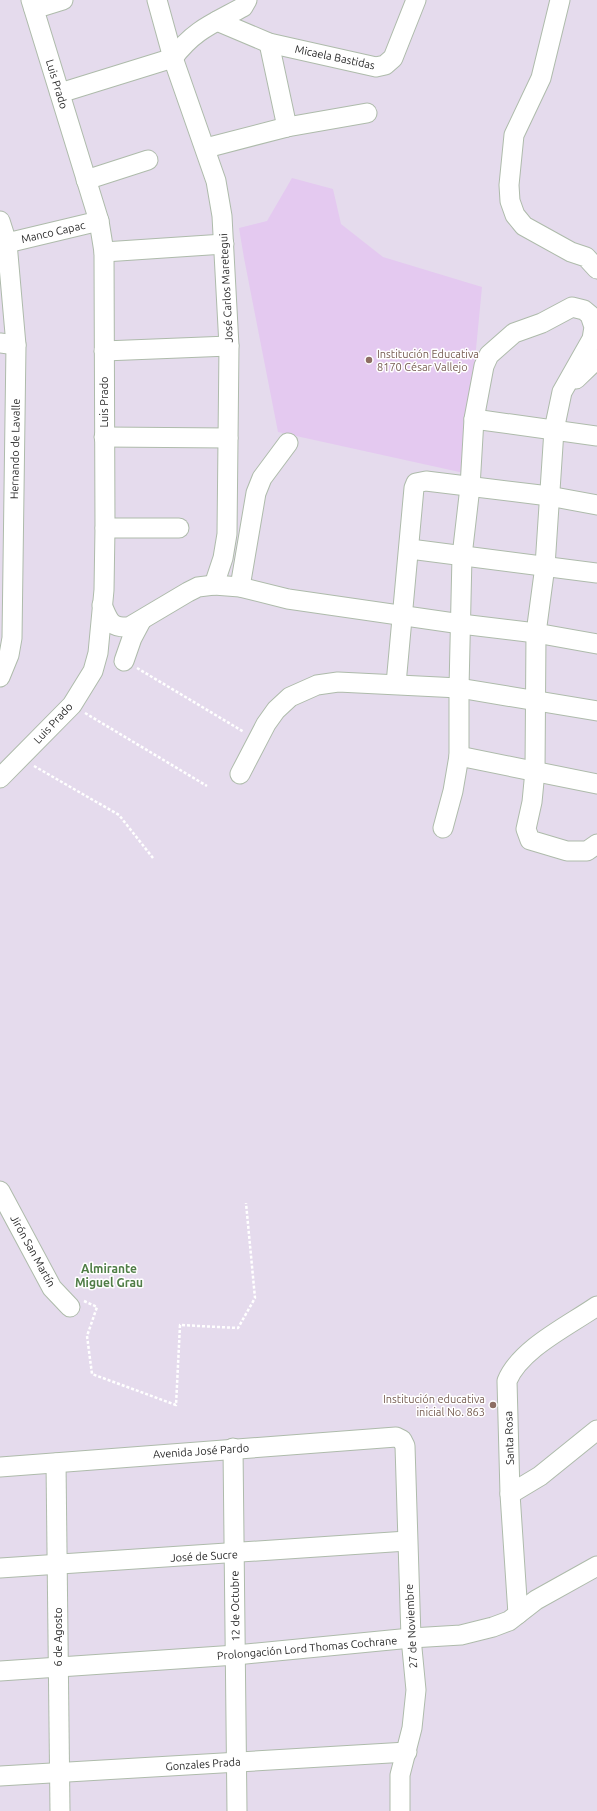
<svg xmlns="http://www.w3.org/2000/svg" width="597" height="1811" font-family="Ubuntu,sans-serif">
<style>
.education{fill:#e4c9f0}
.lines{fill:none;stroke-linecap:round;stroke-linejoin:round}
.minor-casing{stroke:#aebbab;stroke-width:21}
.path{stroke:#fff;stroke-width:2.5;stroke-dasharray:3 2;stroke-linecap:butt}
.minor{stroke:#fff;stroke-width:19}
.education-dot{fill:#8d6e63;stroke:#fff;stroke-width:1.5}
.labels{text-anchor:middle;stroke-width:3;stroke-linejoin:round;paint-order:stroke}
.street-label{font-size:11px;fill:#2a2a2a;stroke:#fff}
.education-label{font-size:11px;fill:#785e54;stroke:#fff;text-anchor:start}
.neighbourhood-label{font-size:12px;font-weight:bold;fill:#507d47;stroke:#fff}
</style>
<rect width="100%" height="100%" fill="#e5dbed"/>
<path class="education" d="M292,178L333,189L341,224L383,257L482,287L464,473L278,432L244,258L239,228L267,221Z"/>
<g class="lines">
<defs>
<g id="minor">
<path d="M157,0L173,58L216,181L222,216L229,346L227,534L223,558L214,585"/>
<path d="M560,0L541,78L514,135L509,185L510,201L515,215L524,226L571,252L586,257L597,269"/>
<path d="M34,9L63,0"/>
<path d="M217,21L269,43L376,67L385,65L393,58L416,0"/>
<path d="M269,43L287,127"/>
<path d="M60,93L173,58C194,30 212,24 243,7L247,0"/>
<path d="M206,148L287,127L367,113"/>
<path d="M86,180L148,160"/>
<path d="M0,221L7,243L16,345L12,638L9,655L0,677"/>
<path d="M7,243L99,221"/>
<path d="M104,252L224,244"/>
<path d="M0,343L16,345"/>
<path d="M104,351L229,346"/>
<path d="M576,379L597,359"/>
<path d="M474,419L597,436"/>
<path d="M104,437L228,438"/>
<path d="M105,528H179"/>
<path d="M410,549L597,573"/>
<path d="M240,587L256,493L262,478L288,443"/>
<path d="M102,605C109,621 110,628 129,627L188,592L198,587L214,585L240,587L288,599L461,624L536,633L597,644"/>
<path d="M124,661L132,638L141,621"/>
<path d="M396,684L414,488L416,483L426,481L549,496L597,505"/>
<path d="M459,756L597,784"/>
<path d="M240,774L266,724L276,710L290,697L317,685L338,682L459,688L597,711"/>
<path d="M0,778L72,705L93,671L98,653L104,590L105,528L104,252L99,221L31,0"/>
<path d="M443,828L453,791L459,756V688L462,556L470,487L474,419L484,366L489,355L514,333L542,323L572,307L584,310L590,315L594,327L592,339L562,392L554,430L545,566L536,633L535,771L532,802L526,829L530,840L567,851H587L597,844"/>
<path d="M0,1191L52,1288L70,1307"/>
<path d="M233,1448L237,1811"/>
<path d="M56,1463L60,1811"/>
<path d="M0,1467L396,1437L402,1440L405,1446L411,1638L416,1690L412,1728L400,1775V1811"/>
<path d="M510,1494L540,1476L597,1430"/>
<path d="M0,1568L407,1541"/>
<path d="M518,1614L510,1494L507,1381C520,1349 568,1326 597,1306"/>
<path d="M0,1671L236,1655L411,1638L461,1635L493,1627L509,1621L536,1600L597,1566"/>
<path d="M0,1776L407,1752"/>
</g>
</defs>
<use href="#minor" class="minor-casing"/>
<g class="path">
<path d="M137,668L244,732"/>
<path d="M85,713L207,786"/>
<path d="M34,766L119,815L153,858"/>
<path d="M84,1301L97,1307L87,1336L92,1374L176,1405L180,1325L238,1328L255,1298L246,1203"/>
</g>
<use href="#minor" class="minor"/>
</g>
<g class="education-dot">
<circle cx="369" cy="360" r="4"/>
<circle cx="493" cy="1405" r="4"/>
</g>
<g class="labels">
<g class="street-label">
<text transform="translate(335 57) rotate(12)" y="4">Micaela Bastidas</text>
<text transform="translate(57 84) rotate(73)" y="4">Luis Prado</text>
<text transform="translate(53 232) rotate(-13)" y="4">Manco Capac</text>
<text transform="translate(226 288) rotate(-93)" y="4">José Carlos Maretegui</text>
<text transform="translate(104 402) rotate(-90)" y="4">Luis Prado</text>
<text transform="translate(15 449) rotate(-89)" y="4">Hernando de Lavalle</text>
<text transform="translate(53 723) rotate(-47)" y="4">Luis Prado</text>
<text transform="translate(33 1251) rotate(61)" y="4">Jirón San Martín</text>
<text transform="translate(509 1438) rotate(-92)" y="4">Santa Rosa</text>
<text transform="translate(201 1451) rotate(-4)" y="4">Avenida José Pardo</text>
<text transform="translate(204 1556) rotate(-3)" y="4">José de Sucre</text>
<text transform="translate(235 1606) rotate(-91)" y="4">12 de Octubre</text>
<text transform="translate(411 1626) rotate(-93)" y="4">27 de Noviembre</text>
<text transform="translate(58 1637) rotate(-90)" y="4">6 de Agosto</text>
<text transform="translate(307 1648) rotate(-5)" y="4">Prolongación Lord Thomas Cochrane</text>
<text transform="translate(203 1764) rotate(-4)" y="4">Gonzales Prada</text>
</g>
<g class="education-label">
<text x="377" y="358">Institución Educativa<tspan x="377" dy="13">8170 César Vallejo</tspan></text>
<text x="485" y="1403" text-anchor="end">Institución educativa<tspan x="485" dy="13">inicial No. 863</tspan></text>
</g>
<g class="neighbourhood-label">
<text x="109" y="1273">Almirante<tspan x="109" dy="14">Miguel Grau</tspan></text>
</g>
</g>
</svg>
